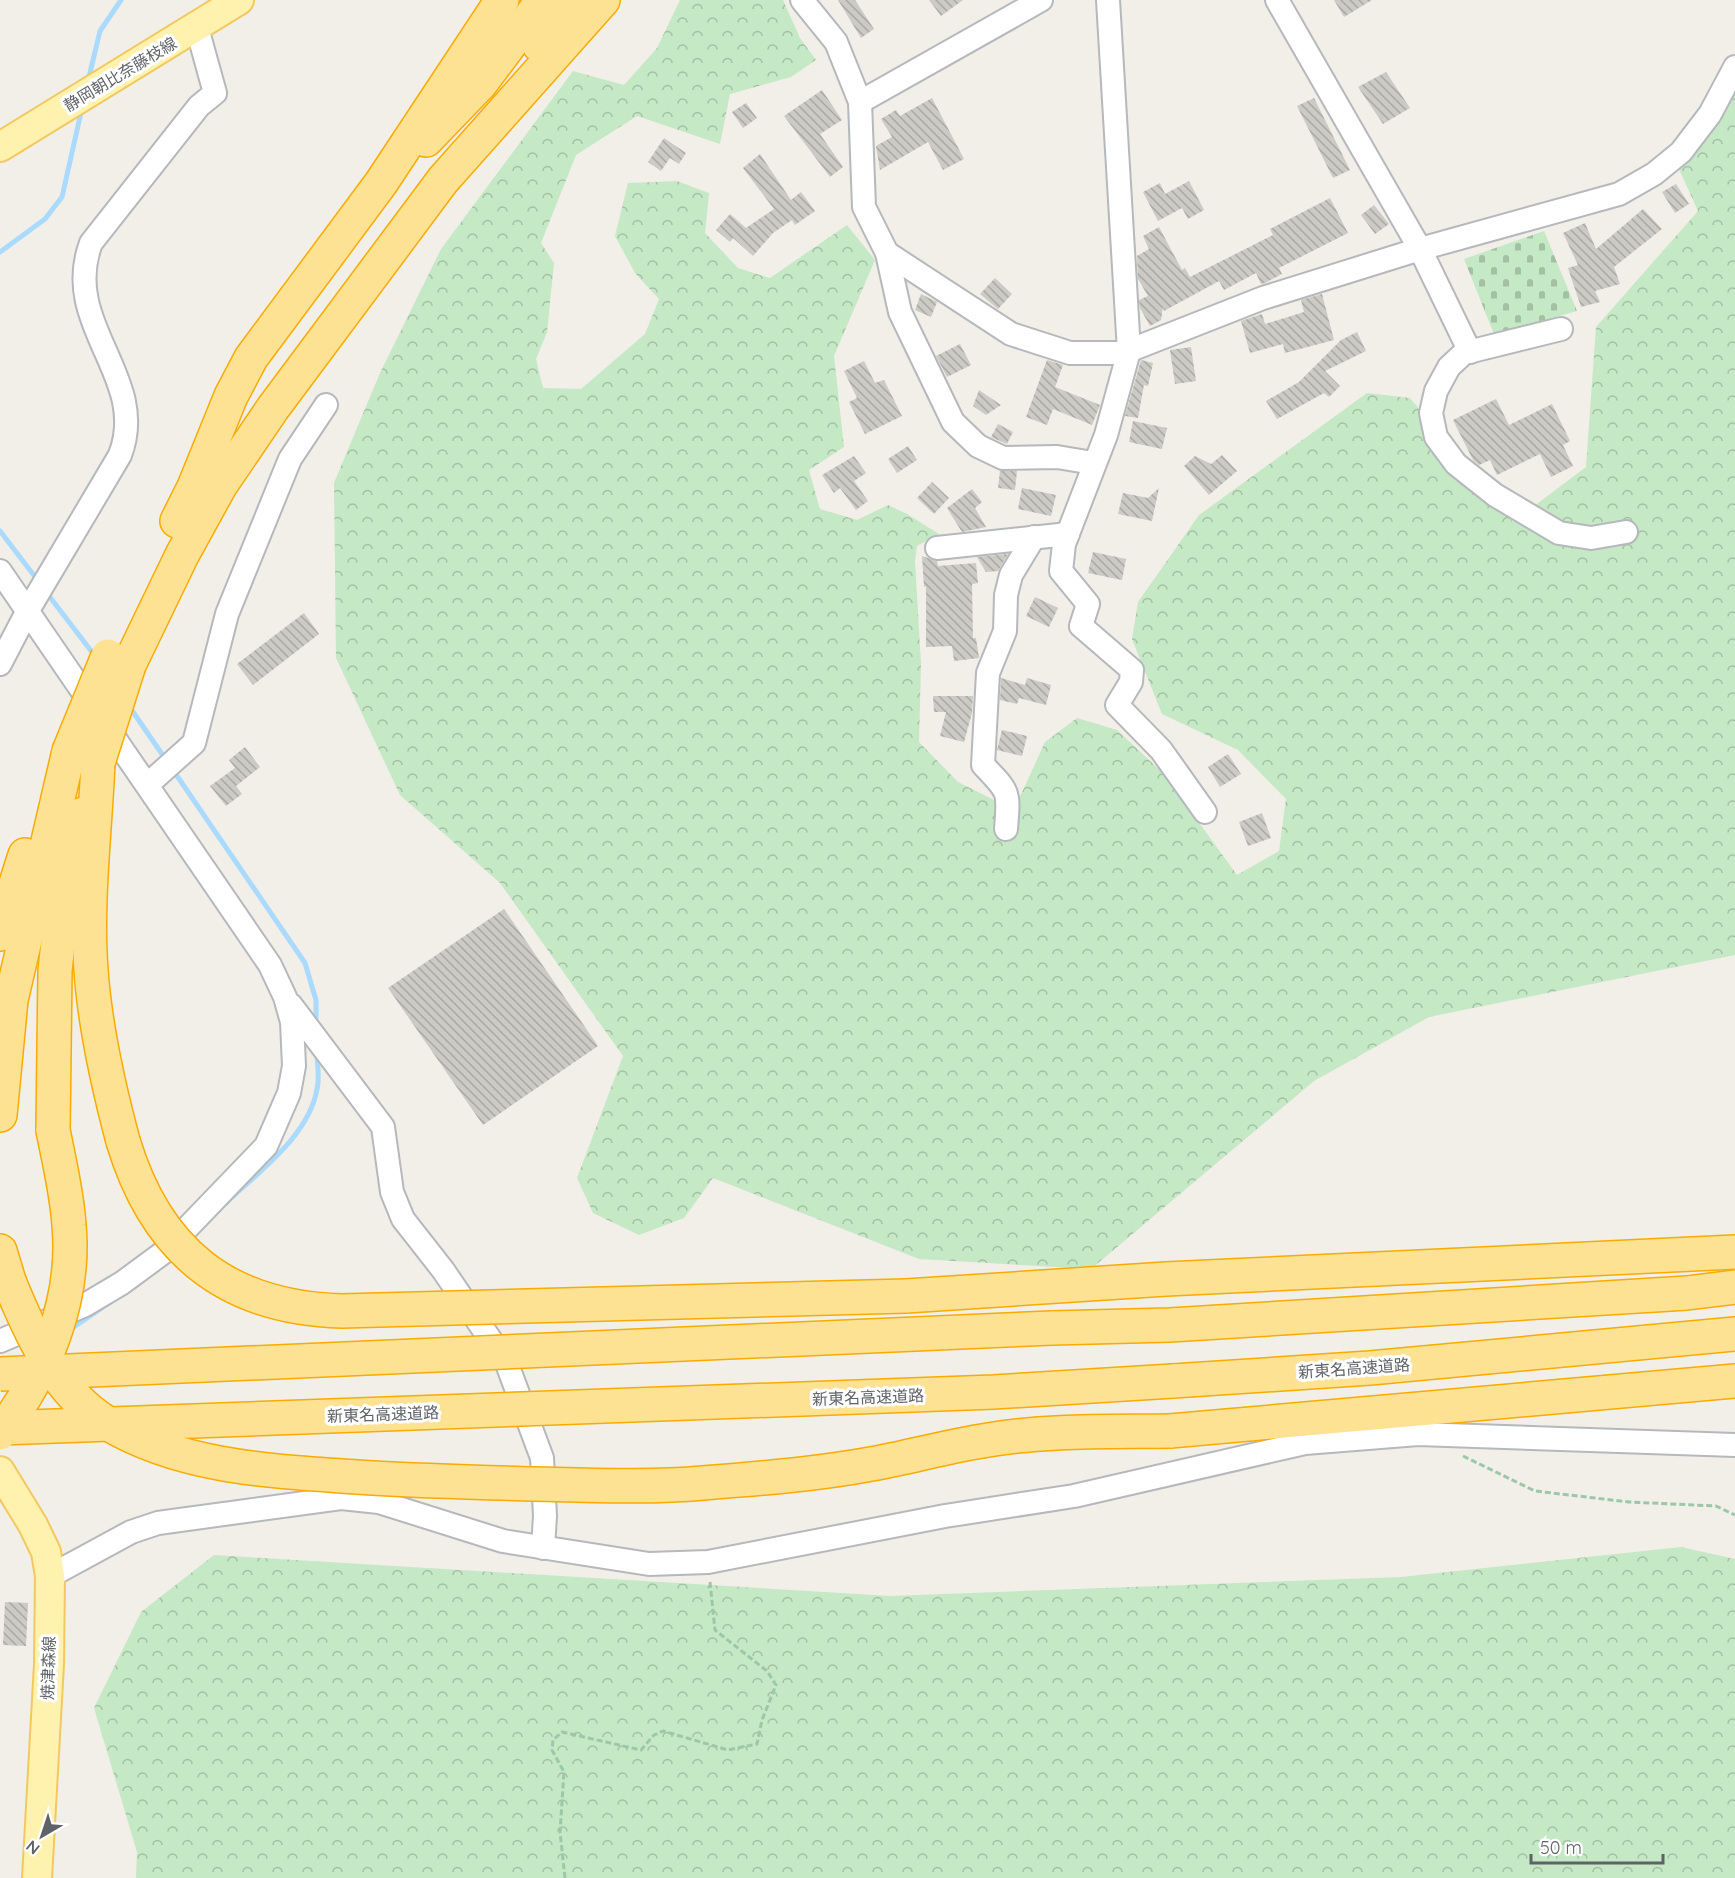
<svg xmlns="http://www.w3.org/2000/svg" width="1735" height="1878" font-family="Quicksand,'Noto Sans JP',sans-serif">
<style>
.forest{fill:url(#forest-crowns)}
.cemetery{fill:url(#cemetery-stones)}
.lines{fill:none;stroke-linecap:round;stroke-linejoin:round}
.stream{stroke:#aadaff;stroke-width:5}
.building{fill:url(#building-back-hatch)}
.minor-casing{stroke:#b5b8bc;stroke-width:26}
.major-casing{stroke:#f2c960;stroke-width:32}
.highway-casing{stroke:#f9ab00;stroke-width:36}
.path{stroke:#9cc7a9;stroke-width:3;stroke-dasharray:6 3;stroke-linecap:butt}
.minor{stroke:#fff;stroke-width:22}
.major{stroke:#fff2af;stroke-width:28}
.highway{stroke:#fde293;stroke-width:33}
.highway-bridge-casing{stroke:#f9ab00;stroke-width:36;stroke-linecap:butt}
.highway-bridge{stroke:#fde293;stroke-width:33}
.labels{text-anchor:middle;stroke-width:6;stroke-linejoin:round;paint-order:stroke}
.street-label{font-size:16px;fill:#5f6368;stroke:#fff}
</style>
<defs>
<pattern id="forest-crowns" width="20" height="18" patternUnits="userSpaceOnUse" patternTransform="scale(1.5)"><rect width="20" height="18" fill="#c5e8c5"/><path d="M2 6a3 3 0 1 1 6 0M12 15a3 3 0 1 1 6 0" fill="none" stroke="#a3c0a4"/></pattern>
<pattern id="cemetery-stones" width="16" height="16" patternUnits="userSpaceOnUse" patternTransform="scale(1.5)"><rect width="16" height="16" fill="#c5e8c5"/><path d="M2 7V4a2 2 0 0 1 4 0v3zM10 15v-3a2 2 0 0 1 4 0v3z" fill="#a3c0a4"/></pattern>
<pattern id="building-back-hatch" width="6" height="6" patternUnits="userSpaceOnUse" patternTransform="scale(1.5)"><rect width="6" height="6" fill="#cccac5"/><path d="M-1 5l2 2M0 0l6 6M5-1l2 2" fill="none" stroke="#a9a8a4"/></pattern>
</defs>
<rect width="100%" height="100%" fill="#f1efe8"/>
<g class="forest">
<path d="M680,0H783L800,38L816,60L791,77L730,94L720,144L637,116L576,155L541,243L554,263L547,332L536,359L543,388L581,389L645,334L659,299L635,273L615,236L628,183L677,181L709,193L705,233L738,268L770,278L847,225L875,260L834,356L844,447L809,470L820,509L857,520L888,505L907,514L939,534L917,546L915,561L921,664L919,742L958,782L1014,810L1045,742L1077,718L1117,730L1163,773L1237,875L1279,851L1286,799L1238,750L1162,714L1132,639L1138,602L1199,515L1367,393L1410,398L1513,522L1586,467L1596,327L1698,211L1679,169L1735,79V955L1429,1017L1314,1081L1091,1269L919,1259L713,1178L684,1218L639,1235L593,1213L577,1178L623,1056L500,883L400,795L336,658L334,483L380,373L441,249L573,71L624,85L657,48Z"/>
<path d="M1681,1547L1735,1559V1878H136L137,1852L94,1708L141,1612L214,1555L890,1596L1401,1577Z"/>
</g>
<path class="cemetery" d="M1544,231L1577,311L1494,334L1464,259Z"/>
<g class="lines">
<g class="stream">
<path d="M88,81L100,31L121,0"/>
<path d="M0,252L45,219L62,197L82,108"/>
<path d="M0,531L39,582"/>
<path d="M46,592L95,656"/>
<path d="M129,706L166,760"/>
<path d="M173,770L305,963L316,1000V1025"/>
<path d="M226,1203C258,1172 309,1136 317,1089C320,1078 317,1063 317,1052"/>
<path d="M68,1331L112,1301"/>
</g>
</g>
<g class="building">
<path d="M838,0H855L874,29L861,38Z"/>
<path d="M929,0H963L941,16Z"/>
<path d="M1334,0H1372L1344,17Z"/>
<path d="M1386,72L1410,108L1383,124L1358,87Z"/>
<path d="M822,90L842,120L820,134L843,167L830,177L784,116Z"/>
<path d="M932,98L964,159L943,170L928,142L880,170L876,146L892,137L881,119L896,110L900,116Z"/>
<path d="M1314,98L1350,170L1333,178L1297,106Z"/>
<path d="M746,103L757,118L743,128L732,112Z"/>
<path d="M664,138L686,153L679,164L670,158L661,171L648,162Z"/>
<path d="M760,154L791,200L801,192L815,211L795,225L792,220L773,233L753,256L733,238L730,242L716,230L730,214L746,228L774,209L743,168Z"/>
<path d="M1189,181L1204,210L1188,219L1182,208L1158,221L1143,192L1160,183L1165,194Z"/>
<path d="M1676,184L1689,204L1675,213L1662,192Z"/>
<path d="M1330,198L1348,233L1279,268L1282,274L1265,283L1261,284L1256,273L1224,290L1219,281L1164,311L1163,307L1161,320L1150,326L1140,308L1139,300L1148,296L1138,279L1137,256L1149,249L1143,236L1159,227L1182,270L1185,268L1190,277L1273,235L1270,229Z"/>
<path d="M1374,205L1389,224L1375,234L1361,215Z"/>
<path d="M1643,209L1662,229L1614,267L1620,284L1595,291L1600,302L1581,307L1568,268L1578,265L1563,233L1585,223L1596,249Z"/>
<path d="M995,278L1012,294L998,309L980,294Z"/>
<path d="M921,294L937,302L931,317L915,310Z"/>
<path d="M1322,294L1334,340L1285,353L1283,344L1250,353L1241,321L1262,314L1265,324L1304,312L1301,300Z"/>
<path d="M1357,332L1366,351L1325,371L1340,386L1329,397L1324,393L1277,419L1266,401L1299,382L1341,340Z"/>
<path d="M960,344L971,365L947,377L936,356Z"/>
<path d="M1191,347L1196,381L1175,384L1170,350Z"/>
<path d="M1047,360L1063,365L1055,387L1100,405L1092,425L1053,409L1047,425L1026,417Z"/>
<path d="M1141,360L1153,363L1148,386L1144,385L1138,418L1125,416Z"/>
<path d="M864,361L875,383L884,380L902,416L865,434L849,402L857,398L844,371Z"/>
<path d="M979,390L1001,405L986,415L973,406Z"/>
<path d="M1496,399L1509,425L1552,404L1570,441L1563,445L1573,466L1551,477L1540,454L1497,475L1490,460L1479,465L1473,460L1453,420Z"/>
<path d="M1133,421L1167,428L1162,449L1129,442Z"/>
<path d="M998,424L1013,432L1007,444L991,437Z"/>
<path d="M908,446L917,460L897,473L888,459Z"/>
<path d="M1222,455L1237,471L1209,495L1184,466L1195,456L1211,464Z"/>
<path d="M854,456L866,473L854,481L868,501L856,510L840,488L834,493L822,475Z"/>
<path d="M1000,471H1017L1015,490L998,488Z"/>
<path d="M932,482L949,498L934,514L917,498Z"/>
<path d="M1022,488L1056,495L1051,516L1018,509Z"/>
<path d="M1159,488L1152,521L1118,514L1123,493L1148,498Z"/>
<path d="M972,489L982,502L975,508L986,527L962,532L947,508Z"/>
<path d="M1093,552L1126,559L1122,580L1088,573Z"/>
<path d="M1008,554L998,571L986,572L977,557Z"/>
<path d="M922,556L937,561L938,566L976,563L978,583L972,584L973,638H976L979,658L954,661L952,646L926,647V586L924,587Z"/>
<path d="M1035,597L1058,608L1049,627L1026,616Z"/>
<path d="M304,613L319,634L253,685L237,664Z"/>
<path d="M1001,678L1025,685L1027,678L1051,685L1046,705L1019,698L1017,704L1000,700Z"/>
<path d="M933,696H973L972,713L964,742L940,736L946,712H934Z"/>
<path d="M1002,730L1027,736L1022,756L997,750Z"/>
<path d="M245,747L260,767L236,786L242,794L226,806L210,786L235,768L229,760Z"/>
<path d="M1228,754L1241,774L1220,787L1208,767Z"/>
<path d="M1262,813L1271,838L1248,846L1239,822Z"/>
<path d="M504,909L598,1046L483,1125L388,988Z"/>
<path d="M5,1602L28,1603L26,1646L3,1645Z"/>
</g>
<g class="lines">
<defs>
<g id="minor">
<path d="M802,0L836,42L860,102L864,207L887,253L1011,334L1070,353H1123L1263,298L1420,249L1619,194L1654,174L1681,152L1710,114L1735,67"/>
<path d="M1108,0L1129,351L1106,435L1064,544L1061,571L1088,604L1081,626L1132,670L1131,682L1117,705L1161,750L1205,812"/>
<path d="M1277,0L1420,249L1470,352"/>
<path d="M860,102L1041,0"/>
<path d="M887,253L900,312L953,422L978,446L1003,458L1057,457L1093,463"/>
<path d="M1561,329L1464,353L1449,367L1436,391L1431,413L1436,437L1456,464L1495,495L1559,533L1591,538L1626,532"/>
<path d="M937,548L1068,534"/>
<path d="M0,571L270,965L285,997L292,1022L294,1066L289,1093L266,1146L164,1252L122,1283L85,1305L0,1341"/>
<path d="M0,664L27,612L120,455C150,377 60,325 91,243L199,106L215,93L197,28"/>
<path d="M147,785L194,743L227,614L290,459L326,405"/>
<path d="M1006,829C1009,791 1010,793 983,765L988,673L1005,631L1006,595L1011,575L1034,537"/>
<path d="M291,1005L383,1127L392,1192L403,1219L443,1270L507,1364L542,1458L545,1516L543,1548"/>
<path d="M50,1576L131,1532L158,1523L341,1498L379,1502L503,1541L649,1564L708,1562L945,1516L1074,1496L1305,1443L1418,1434L1735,1445"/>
</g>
<g id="major">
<path d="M0,147L239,0"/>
<path d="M0,1471L33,1525L46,1552L50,1576L49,1664L37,1878"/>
</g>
<g id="highway">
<path d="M539,45L571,0"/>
<path d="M426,140L481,83L543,0"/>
<path d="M177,521L194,487L231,396L251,358L381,183L502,0"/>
<path d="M129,665L182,555L220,486L273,408L443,180L603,0"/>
<path d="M98,763C95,831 86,902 91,970C95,1028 108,1085 123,1141"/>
<path d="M0,934L25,855"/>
<path d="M0,1115L11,1000L69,751"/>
<path d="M53,1130L55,971L65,875L83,814"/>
<path d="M0,1251L9,1281"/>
<path d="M906,1296L1166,1279L1735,1252"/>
<path d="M1052,1328L1170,1325L1687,1293L1735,1287"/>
<path d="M1173,1381L1370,1368L1735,1334"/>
<path d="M1170,1431L1735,1381"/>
</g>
</defs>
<use href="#minor" class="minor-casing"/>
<use href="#major" class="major-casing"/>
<use href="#highway" class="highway-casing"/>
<g class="path">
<path d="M1463,1456L1535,1491L1629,1502L1716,1506L1735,1515"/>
<path d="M565,1878L560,1832L564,1772L552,1750L553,1740L562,1732L641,1750L654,1735L663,1731L728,1750L757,1744L762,1720L776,1685L767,1671L715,1630L710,1582"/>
</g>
<use href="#minor" class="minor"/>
<use href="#major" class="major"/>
<use href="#highway" class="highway"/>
<defs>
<g id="highway-bridge">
<path d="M69,751L108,656"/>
<path d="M98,763L129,665"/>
<path d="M123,1141C156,1251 226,1308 342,1311L906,1296"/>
<path d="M9,1281C30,1333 57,1393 107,1423C182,1468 272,1471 357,1477C415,1481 474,1482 533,1484C589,1485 646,1488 703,1483C756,1479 819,1474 871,1464C910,1457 949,1446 988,1440C1048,1430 1110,1432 1170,1431"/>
<path d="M0,1374L1052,1328"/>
<path d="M0,1428L994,1392L1173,1381"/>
<path d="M0,1433C45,1375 76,1300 69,1225C67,1193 59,1161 53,1130"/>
</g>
</defs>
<use href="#highway-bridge" class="highway-bridge-casing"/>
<use href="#highway-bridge" class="highway-bridge"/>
</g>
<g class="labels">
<g class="street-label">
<text transform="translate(120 74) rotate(-31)" y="6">静岡朝比奈藤枝線</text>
<text transform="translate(1354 1368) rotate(-4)" y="6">新東名高速道路</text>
<text transform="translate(868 1397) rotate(-2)" y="6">新東名高速道路</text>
<text transform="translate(383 1414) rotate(-2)" y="6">新東名高速道路</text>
<text transform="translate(48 1668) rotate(-88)" y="6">焼津森線</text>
</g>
</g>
<g transform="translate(42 1836) rotate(219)" stroke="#ffffff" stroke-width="4.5" paint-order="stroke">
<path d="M0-4.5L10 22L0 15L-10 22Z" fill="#5f6368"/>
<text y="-9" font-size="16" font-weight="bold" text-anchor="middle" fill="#5f6368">N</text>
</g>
<path d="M1531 1854v9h132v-9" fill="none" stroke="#5f6368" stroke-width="3"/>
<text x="1540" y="1854" font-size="18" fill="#5f6368" stroke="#ffffff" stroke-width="4.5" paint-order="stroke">50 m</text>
</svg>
